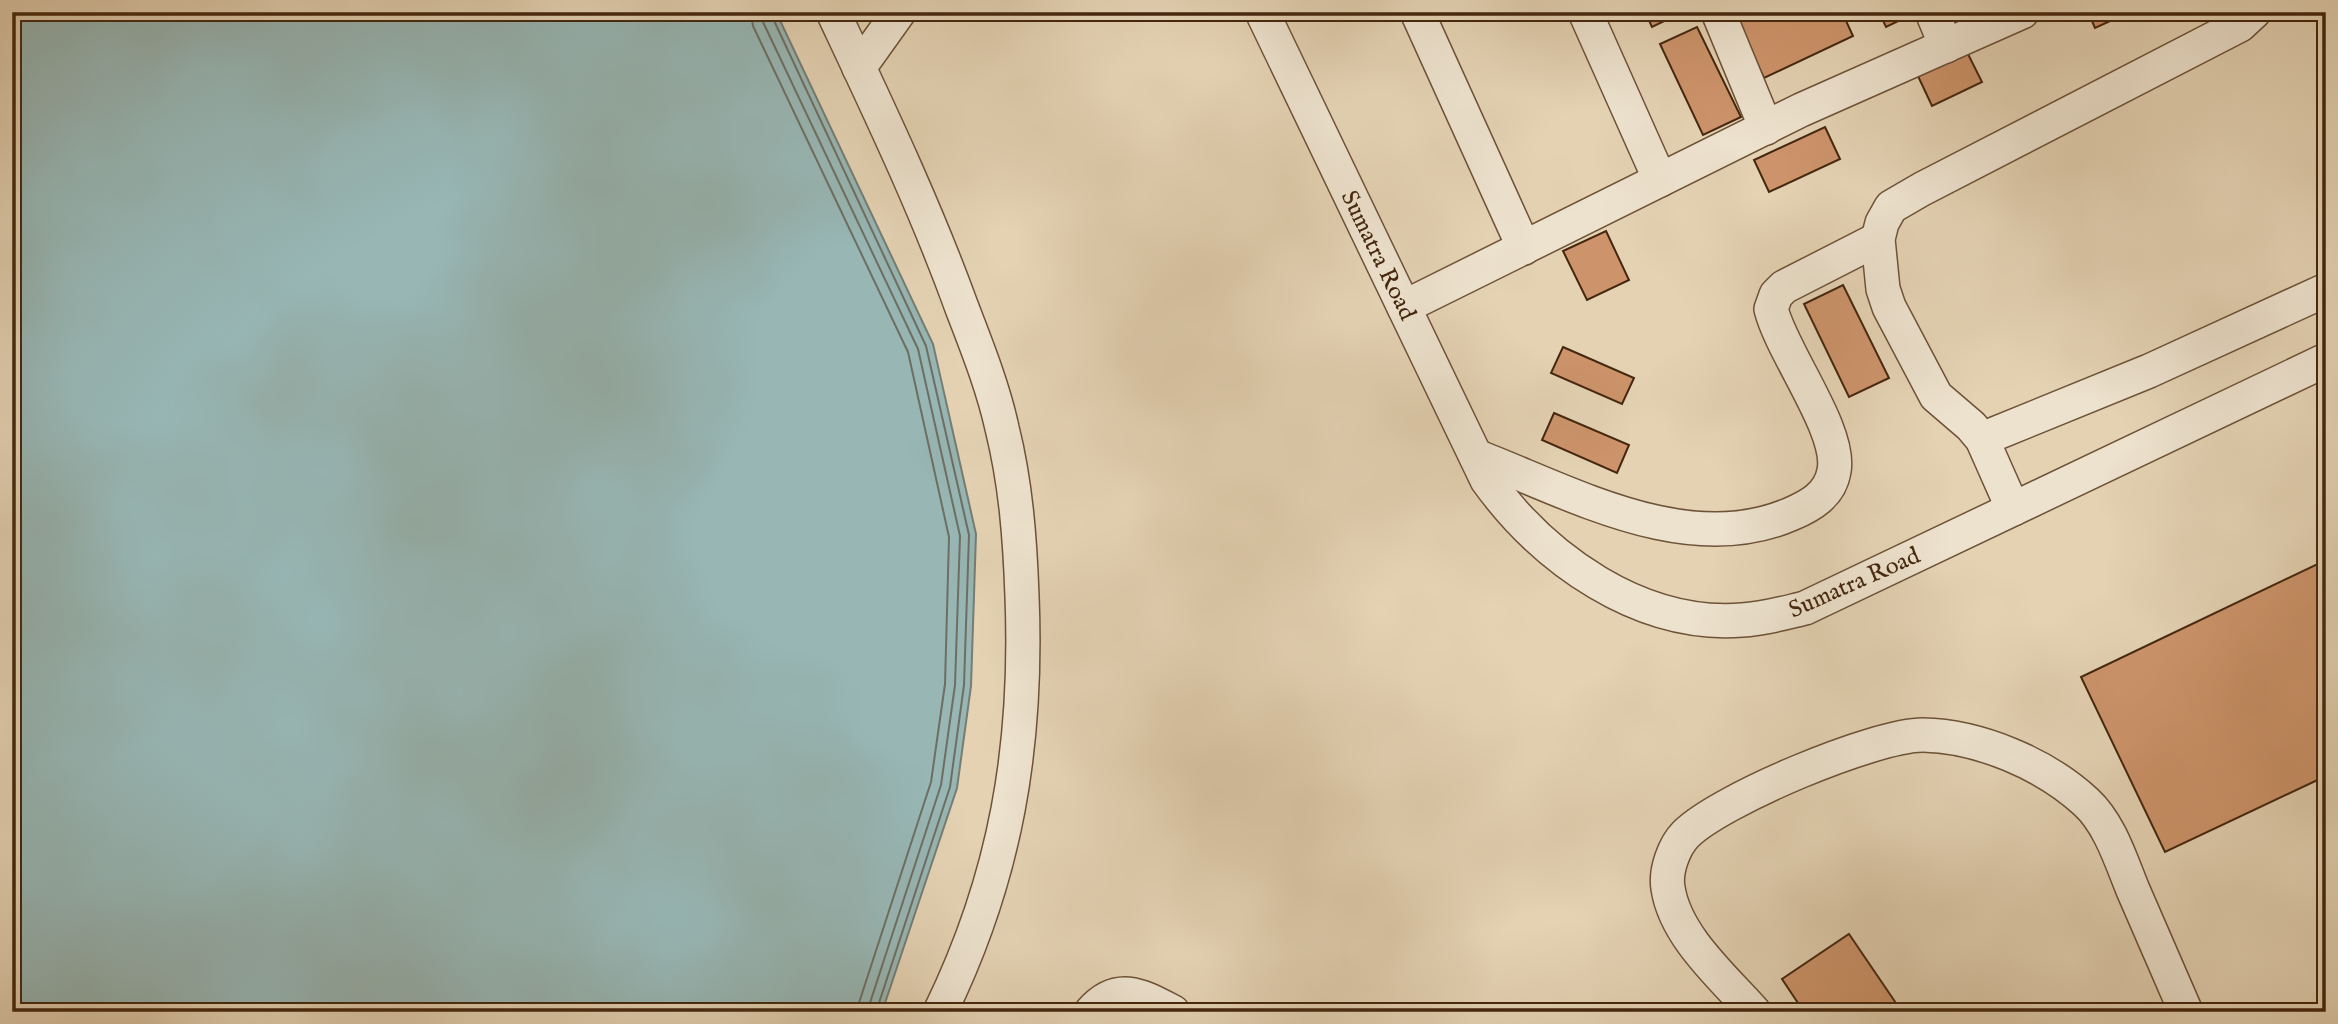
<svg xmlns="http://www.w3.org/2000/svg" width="2338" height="1024" font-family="'IM FELL English',serif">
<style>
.water{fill:#97b6b4;stroke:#767d72;stroke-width:2}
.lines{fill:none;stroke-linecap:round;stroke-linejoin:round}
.shore{stroke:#6e6e62;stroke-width:2}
.building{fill:#cd946b;stroke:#45270f;stroke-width:2}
.minor-casing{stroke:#6d5238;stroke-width:36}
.minor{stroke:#ede2ce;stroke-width:33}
.labels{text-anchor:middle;stroke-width:7;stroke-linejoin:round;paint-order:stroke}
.street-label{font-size:24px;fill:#45270f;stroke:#ede2ce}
</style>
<rect width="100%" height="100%" fill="#e4d2b3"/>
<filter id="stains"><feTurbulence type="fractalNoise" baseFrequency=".00286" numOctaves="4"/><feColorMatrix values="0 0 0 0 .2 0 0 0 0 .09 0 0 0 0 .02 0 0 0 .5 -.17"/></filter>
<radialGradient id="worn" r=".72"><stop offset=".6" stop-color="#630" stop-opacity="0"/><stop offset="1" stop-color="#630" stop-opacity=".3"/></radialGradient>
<path class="water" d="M12,12H776L933,344L976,534L971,686L957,788L882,1012H12Z"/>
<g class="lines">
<g class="shore">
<path d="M751,12L753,26L908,352L949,537L945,684L931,782L856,1012"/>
<path d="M761,12L763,22L918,349L960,536L955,685L941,785L867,1012"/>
<path d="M770,12L926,346L969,535L964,685L950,787L876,1012"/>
</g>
</g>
<g class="building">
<path d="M1645,12H1683L1652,27Z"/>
<path d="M1732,12H1842L1853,36L1764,78Z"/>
<path d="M1879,12H1910L1911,15L1886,27Z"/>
<path d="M2088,12H2130L2095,28Z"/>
<path d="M1697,27L1741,117L1703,135L1660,44Z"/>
<path d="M1966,50L1982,82L1932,106L1917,74Z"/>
<path d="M1825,127L1840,159L1769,192L1754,160Z"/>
<path d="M1606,231L1629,280L1587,300L1563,251Z"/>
<path d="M1843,285L1889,378L1849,397L1804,304Z"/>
<path d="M1563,347L1634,378L1622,404L1551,373Z"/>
<path d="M1554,413L1629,445L1617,473L1542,440Z"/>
<path d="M2326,560V776L2165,852L2081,677Z"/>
<path d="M1849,934L1902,1012H1804L1782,979Z"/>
</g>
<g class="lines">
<defs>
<g id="minor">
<path d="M833,12C879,110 925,206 962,308C977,347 993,387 1002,428C1016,484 1020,540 1022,596C1028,746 1006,877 940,1012"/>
<path d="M1262,12L1487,480C1544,559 1640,628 1742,620C1764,619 1784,613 1805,608L2326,360"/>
<path d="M1417,12L1524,248"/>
<path d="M1585,12L1660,180"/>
<path d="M1718,12L1766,128"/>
<path d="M1932,12L1946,46"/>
<path d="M859,68L899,12"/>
<path d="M1404,307L1801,110L2022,12"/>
<path d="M1982,439L2149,371L2326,290"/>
<path d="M1476,456C1572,493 1688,559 1791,514C1810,506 1830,495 1834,471C1842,431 1782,353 1771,309L1776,295L1784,287L1878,239"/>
<path d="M2013,509L1982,439L1971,426L1936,396L1889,307L1883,289L1878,239L1882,223L1891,207L1922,189L2240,25L2254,12"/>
<path d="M1091,1012C1118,981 1142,996 1173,1012"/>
<path d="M1754,1012C1723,977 1675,936 1668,888C1665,871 1674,846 1686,834C1720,800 1874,735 1923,735C1979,736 2045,764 2086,802C2110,824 2121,861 2133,890C2151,931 2168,971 2186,1012"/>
</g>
</defs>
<use href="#minor" class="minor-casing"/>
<use href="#minor" class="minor"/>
</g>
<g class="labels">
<g class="street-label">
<text transform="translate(1379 255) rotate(64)" y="8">Sumatra Road</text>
<text transform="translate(1854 582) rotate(-24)" y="8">Sumatra Road</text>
</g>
</g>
<rect width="2338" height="1024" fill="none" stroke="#e4d2b3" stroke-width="42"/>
<rect x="14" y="14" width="2310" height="996" fill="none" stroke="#45270f" stroke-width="3.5"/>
<rect x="21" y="21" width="2296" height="982" fill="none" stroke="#45270f" stroke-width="2"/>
<rect width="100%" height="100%" filter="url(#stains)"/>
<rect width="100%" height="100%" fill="url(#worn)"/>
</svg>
